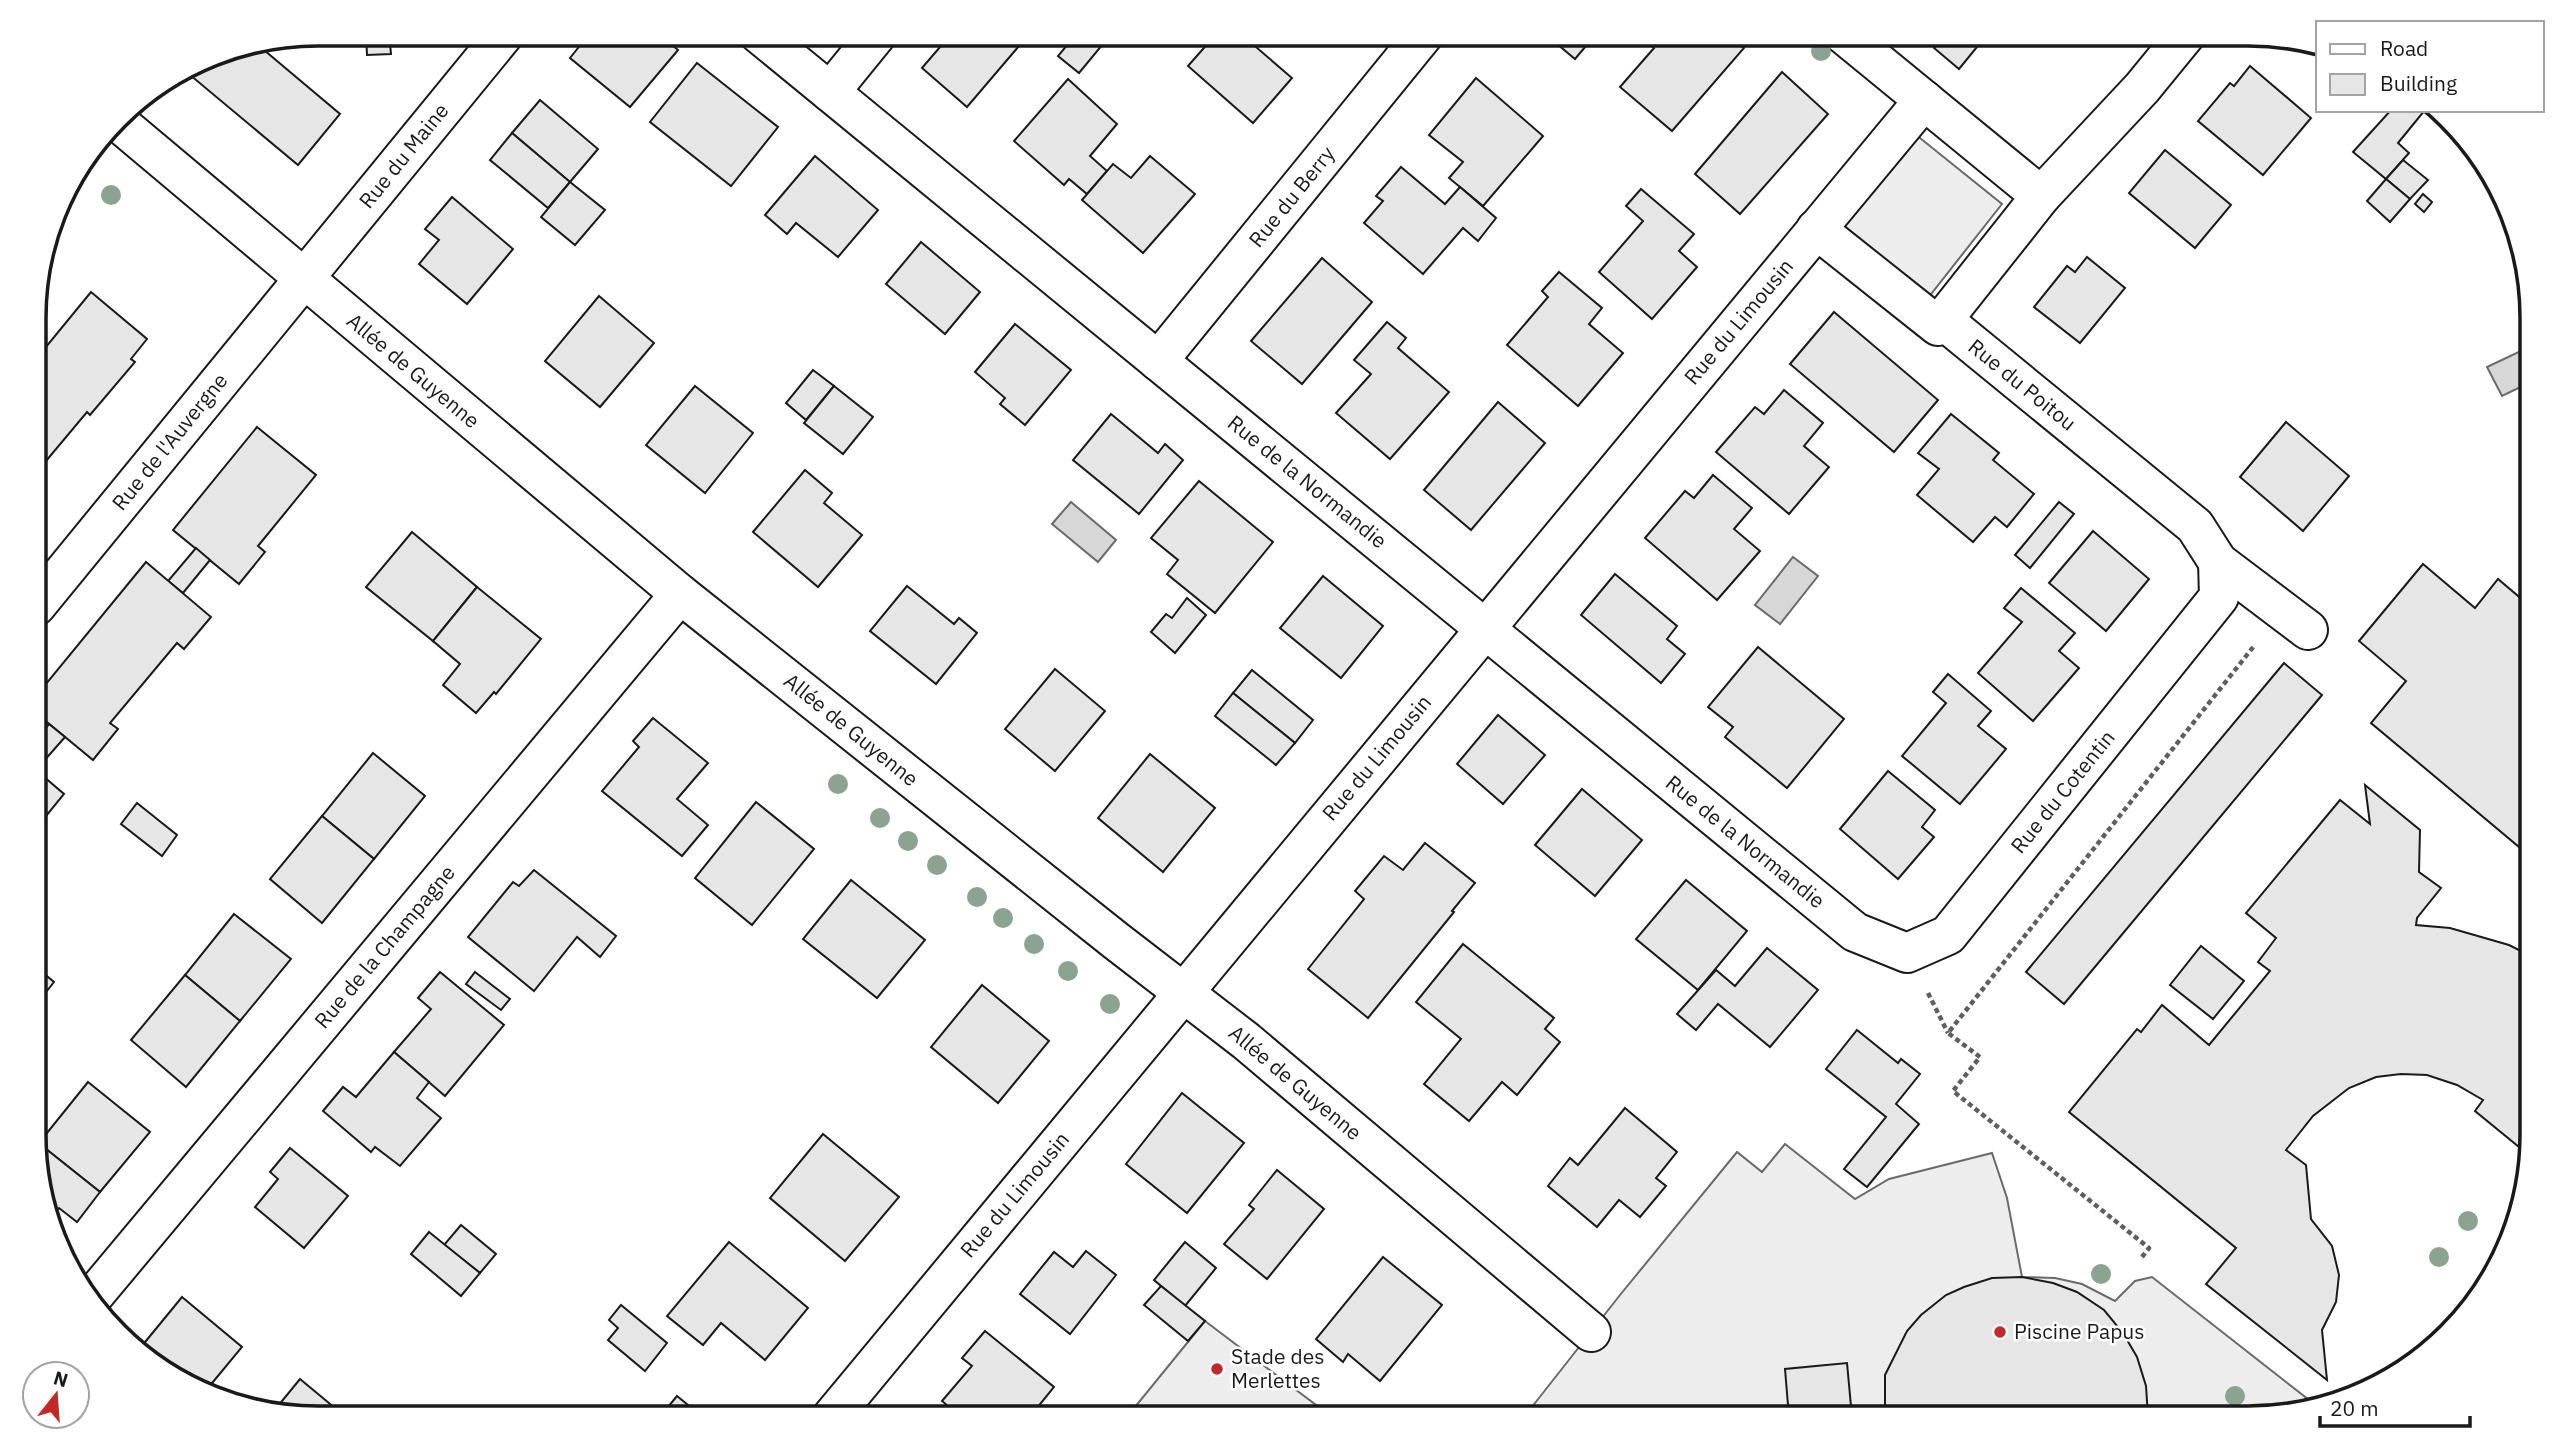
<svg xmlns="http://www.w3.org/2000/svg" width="2565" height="1451" font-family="'IBM Plex Sans',sans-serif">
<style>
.built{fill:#ededed;stroke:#6a6a6a;stroke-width:2}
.water{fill:#d7d7d7;stroke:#6a6a6a;stroke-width:2}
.building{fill:#e6e6e6;stroke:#1a1a1a;stroke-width:2}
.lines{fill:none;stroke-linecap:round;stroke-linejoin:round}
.minor-casing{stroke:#1a1a1a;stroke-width:42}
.path{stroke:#5f5f5f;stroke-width:4.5;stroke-dasharray:5 3.5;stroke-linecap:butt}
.minor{stroke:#fff;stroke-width:38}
.tree{fill:#8aa48f}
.poi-dot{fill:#c62828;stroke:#fff;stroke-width:2.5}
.labels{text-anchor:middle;stroke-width:5;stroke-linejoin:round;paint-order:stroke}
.street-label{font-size:21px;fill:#1a1a1a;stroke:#fff}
.poi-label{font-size:21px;fill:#1a1a1a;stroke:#fff;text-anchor:start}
.rim{fill:none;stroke:#1a1a1a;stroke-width:3.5}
</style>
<rect width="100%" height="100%" fill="#fff"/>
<g class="built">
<path d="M1915,134L2002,204L1924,303L1836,233Z"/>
<path d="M1785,1144L1855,1199L1889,1179L1992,1153L2007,1198L2022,1277L2055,1278L2082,1284L2115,1301L2135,1281L2152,1277L2318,1407L2266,1417H1524L1620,1295L1737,1152L1762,1172Z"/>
<path d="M2499,1260L2494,1275L2439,1334Z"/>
<path d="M1205,1321L1332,1417L1126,1418Z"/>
</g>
<g class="water">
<path d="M2527,348L2531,356V382L2502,396L2487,367Z"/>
<path d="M1071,502L1116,540L1098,562L1052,524Z"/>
<path d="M1793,557L1818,576L1780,624L1755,605Z"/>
</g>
<g class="building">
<path d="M366,33H389L391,54L367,55Z"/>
<path d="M590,33H658L678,50L630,107L570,58Z"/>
<path d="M952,33H1030L967,107L922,68Z"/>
<path d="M1053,33H1077L1067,45Z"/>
<path d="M1077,33H1102L1108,38L1079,73L1058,56Z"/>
<path d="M1217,33H1256L1249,41L1292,78L1253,123L1188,66Z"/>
<path d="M1544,33H1597L1575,59Z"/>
<path d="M1636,33H1724L1744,48L1672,131L1620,87L1654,48Z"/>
<path d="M1947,33H1982L1986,36L1959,69L1934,48Z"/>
<path d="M2084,33H2101L2094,42Z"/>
<path d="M258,45L340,114L298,165L184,70L209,55Z"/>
<path d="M697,63L778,127L731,186L650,122Z"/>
<path d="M2250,66L2311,118L2263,175L2198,121L2230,83L2234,86Z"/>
<path d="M1782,72L1828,114L1740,214L1695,174Z"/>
<path d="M1476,78L1543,136L1483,206L1449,178L1463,162L1429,135Z"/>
<path d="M1068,79L1117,124L1090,156L1107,171L1087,194L1069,179L1064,185L1014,141Z"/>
<path d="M540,100L598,149L570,182L512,133Z"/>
<path d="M2391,110H2425L2398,143L2409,153L2386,179L2353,152Z"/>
<path d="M512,133L570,182L548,208L490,160Z"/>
<path d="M2165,150L2231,205L2195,248L2129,193Z"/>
<path d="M815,156L878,210L838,257L796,223L787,234L765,215Z"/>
<path d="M1150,156L1195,194L1143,253L1082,200L1113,164L1131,178Z"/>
<path d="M2403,160L2428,180L2410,199L2386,179Z"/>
<path d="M1401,167L1445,204L1460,187L1496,218L1478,241L1463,228L1423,274L1364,223L1383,201L1376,196Z"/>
<path d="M2386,179L2410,199L2390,222L2367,201Z"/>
<path d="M570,182L605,210L575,245L541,217Z"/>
<path d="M1641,189L1694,234L1679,251L1697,267L1652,319L1599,272L1643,221L1626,206Z"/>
<path d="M2423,194L2432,202L2424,212L2415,204Z"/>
<path d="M452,197L513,249L467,304L419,264L439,240L425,229Z"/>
<path d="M921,242L980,292L945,334L886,284Z"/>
<path d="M2087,257L2125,288L2080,343L2034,307L2067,266L2075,272Z"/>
<path d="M1322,258L1372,302L1302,384L1251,341Z"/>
<path d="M1559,272L1602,308L1589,324L1623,353L1578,406L1507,345L1548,297L1542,291Z"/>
<path d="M91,292L147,339L131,359L135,362L90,415L87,412L36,473V359Z"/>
<path d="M599,296L654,343L600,407L545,361Z"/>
<path d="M1834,312L1938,400L1894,452L1790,364Z"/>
<path d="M1387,322L1406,338L1398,348L1449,392L1390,459L1336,413L1371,374L1354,360Z"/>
<path d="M1015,324L1071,370L1025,425L1000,404L1005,398L975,372Z"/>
<path d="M813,370L834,386L806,420L786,403Z"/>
<path d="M695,386L753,433L705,493L646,445Z"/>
<path d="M834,386L873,417L843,454L804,423Z"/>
<path d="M1784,390L1823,423L1804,446L1829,467L1789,514L1716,452L1755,407L1764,414Z"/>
<path d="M1498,402L1545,443L1471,530L1424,490Z"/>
<path d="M1111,414L1158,453L1165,444L1183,460L1139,514L1073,460Z"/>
<path d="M1951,414L1999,453L1993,460L2034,494L2007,527L1995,517L1973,542L1917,495L1939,469L1918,453Z"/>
<path d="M2286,422L2349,476L2303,531L2240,477Z"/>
<path d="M257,427L316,475L258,546L265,552L239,584L173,530Z"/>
<path d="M805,470L832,493L824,503L862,535L818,587L753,532Z"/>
<path d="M1713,475L1752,508L1734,529L1760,551L1717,600L1645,538L1685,491L1694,498Z"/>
<path d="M1199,481L1273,542L1215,613L1167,574L1178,560L1151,538Z"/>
<path d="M2059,502L2074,514L2030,568L2015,555Z"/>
<path d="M2531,507V530L2520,520Z"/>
<path d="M2093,531L2149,579L2106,631L2049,583Z"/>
<path d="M412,532L477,587L433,641L366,587Z"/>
<path d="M196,548L210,560L183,593L168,581Z"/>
<path d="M146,562L211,617L184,649L177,643L110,723L118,729L93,760L36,713V696Z"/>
<path d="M2423,564L2475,608L2498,579L2531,607V857L2371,723L2406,681L2359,641Z"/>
<path d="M1615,574L1677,626L1667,639L1685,654L1661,683L1581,615Z"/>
<path d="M1323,576L1383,626L1341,678L1280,628Z"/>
<path d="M907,586L954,624L959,618L977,633L936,684L870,631Z"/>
<path d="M477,587L541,639L496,694L494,692L476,713L443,685L460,664L433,641Z"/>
<path d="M2021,588L2075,633L2059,651L2079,668L2033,721L1978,673L2022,622L2004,608Z"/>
<path d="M1187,598L1206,615L1175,653L1151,632L1166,614L1172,618Z"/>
<path d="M1758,647L1844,719L1787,788L1725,737L1733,727L1708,707Z"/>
<path d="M2284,663L2322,695L2064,1004L2026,972Z"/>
<path d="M1055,669L1105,711L1055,771L1005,729Z"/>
<path d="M1252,670L1313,720L1295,743L1233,693Z"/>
<path d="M1948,674L1991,711L1978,726L2006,749L1960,804L1902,756L1946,703L1933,692Z"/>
<path d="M1233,693L1295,743L1276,765L1215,716Z"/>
<path d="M1498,715L1545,755L1503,804L1457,764Z"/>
<path d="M653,718L708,763L677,799L708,825L682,856L602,791L639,747L633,741Z"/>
<path d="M49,724L65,737L36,770V740Z"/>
<path d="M373,753L425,796L374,859L322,816Z"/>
<path d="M1150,754L1215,808L1163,872L1098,818Z"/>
<path d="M36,770L64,794L38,826L36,824Z"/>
<path d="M1888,771L1935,810L1922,827L1934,837L1898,879L1840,829Z"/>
<path d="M2365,785L2420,830L2419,872L2441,888L2417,918L2416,925L2450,928L2509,945L2531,956V1152L2530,1156L2475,1111L2483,1100L2457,1085L2427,1075L2401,1074L2376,1077L2349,1088L2313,1116L2286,1150L2306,1165L2311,1219L2332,1246L2339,1275L2336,1302L2322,1330L2327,1380L2206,1284L2236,1248L2069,1112L2137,1029L2141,1032L2162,1005L2209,1045L2270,971L2258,962L2276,938L2246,913L2340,800L2370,824Z"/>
<path d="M1582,789L1642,840L1595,896L1535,845Z"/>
<path d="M756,802L814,849L752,925L695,878Z"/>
<path d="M137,803L177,835L162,856L121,824Z"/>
<path d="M322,816L374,859L322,923L270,879Z"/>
<path d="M1425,843L1475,883L1452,911L1454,912L1368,1018L1308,969L1364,899L1355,891L1384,856L1403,870Z"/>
<path d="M534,870L616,936L600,957L577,937L534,991L468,937L513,882L519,886Z"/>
<path d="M851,880L925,940L877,998L803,939Z"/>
<path d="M1686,880L1747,931L1698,990L1636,939Z"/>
<path d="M234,914L291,959L240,1021L185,975Z"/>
<path d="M1463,944L1554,1018L1545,1029L1560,1042L1517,1095L1502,1082L1469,1121L1424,1084L1461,1039L1416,1002Z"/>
<path d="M2201,946L2244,981L2213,1019L2170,985Z"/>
<path d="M1767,948L1818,990L1770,1047L1718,1004L1696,1030L1677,1014L1716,970L1735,986Z"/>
<path d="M36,967L54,982L39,1001L36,998Z"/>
<path d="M440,972L504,1025L445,1096L394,1052L431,1009L418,998Z"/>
<path d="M475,972L510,999L501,1010L466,984Z"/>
<path d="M185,975L240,1021L186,1087L131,1040Z"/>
<path d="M982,985L1049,1041L998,1103L931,1047Z"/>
<path d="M1857,1030L1898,1063L1901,1059L1920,1074L1896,1104L1919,1124L1867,1187L1844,1169L1886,1117L1826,1069Z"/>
<path d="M394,1052L429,1082L417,1098L441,1118L400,1166L375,1147L371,1152L323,1111L343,1087L356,1097Z"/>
<path d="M88,1082L150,1132L100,1192L36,1141L37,1132L43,1138Z"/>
<path d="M1182,1093L1244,1143L1187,1213L1126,1164Z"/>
<path d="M1625,1108L1677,1152L1656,1178L1666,1186L1640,1217L1619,1200L1597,1227L1548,1186L1570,1158L1578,1165Z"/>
<path d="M823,1134L899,1197L845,1261L770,1198Z"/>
<path d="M36,1141L100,1192L77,1222L59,1208L53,1215L36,1170Z"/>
<path d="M290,1148L348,1196L304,1248L255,1207L278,1179L270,1172Z"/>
<path d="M1277,1170L1324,1209L1267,1279L1224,1244L1254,1209L1249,1205Z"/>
<path d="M461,1225L496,1254L480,1273L444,1245Z"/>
<path d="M429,1232L480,1273L461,1296L411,1254Z"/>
<path d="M729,1242L808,1308L765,1360L721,1323L703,1345L667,1316Z"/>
<path d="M1185,1242L1216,1268L1185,1306L1154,1280Z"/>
<path d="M1086,1251L1116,1275L1070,1334L1020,1294L1054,1252L1073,1267Z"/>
<path d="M1383,1257L1442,1305L1380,1381L1348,1354L1343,1362L1316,1339Z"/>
<path d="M2022,1277L2053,1283L2077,1292L2104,1310L2123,1333L2137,1357L2146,1386L2148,1417H1885V1375L1907,1331L1921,1315L1946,1295L1964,1287L1992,1278Z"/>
<path d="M1161,1286L1205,1321L1188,1341L1144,1305Z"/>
<path d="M182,1297L242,1347L208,1388L190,1373L181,1382L141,1347Z"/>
<path d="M621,1305L667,1343L645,1371L608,1340L618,1328L609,1320Z"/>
<path d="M985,1331L1054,1387L1029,1418H962L942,1401L972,1366L962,1358Z"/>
<path d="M1847,1363L1852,1417H1789L1785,1369Z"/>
<path d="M300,1379L347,1418H317L273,1412Z"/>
<path d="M677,1396L704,1418H659Z"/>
<path d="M518,1407L532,1418H509Z"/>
</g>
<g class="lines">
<defs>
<g id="minor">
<path d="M758,33L1855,932L1907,953L1948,935L2219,597L2218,562"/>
<path d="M1842,33L2041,196"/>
<path d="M830,92L878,33"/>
<path d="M117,121L680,594L1115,940L1246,1041L1591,1332"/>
<path d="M1816,229L1938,326L2041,196L2142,88L2187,33"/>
<path d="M1943,320L2195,526L2218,562L2308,630"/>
<path d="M1158,361L1425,33"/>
<path d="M36,606L505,33"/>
<path d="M90,1300L680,594"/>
<path d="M831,1418L1924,100"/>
</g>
</defs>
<use href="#minor" class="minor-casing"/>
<g class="path">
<path d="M1928,993L1948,1033"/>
<path d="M2142,1257L2149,1248L1953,1091L1980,1057L1948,1033L2254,646"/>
</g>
<use href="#minor" class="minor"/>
</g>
<g class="tree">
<circle cx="1821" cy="51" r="10"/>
<circle cx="111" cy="195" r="10"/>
<circle cx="838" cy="784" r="10"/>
<circle cx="880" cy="818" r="10"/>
<circle cx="908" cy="841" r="10"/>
<circle cx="937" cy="865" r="10"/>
<circle cx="977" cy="897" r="10"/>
<circle cx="1003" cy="918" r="10"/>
<circle cx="1034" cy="944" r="10"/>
<circle cx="1068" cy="971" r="10"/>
<circle cx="1110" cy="1004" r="10"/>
<circle cx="2468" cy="1221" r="10"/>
<circle cx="2439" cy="1257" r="10"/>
<circle cx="2101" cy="1274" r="10"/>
<circle cx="2235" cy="1396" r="10"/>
</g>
<g class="poi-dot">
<circle cx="2000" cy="1332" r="7"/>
<circle cx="1217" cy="1369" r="7"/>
</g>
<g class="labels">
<g class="street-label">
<text transform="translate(404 156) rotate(-51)" y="7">Rue du Maine</text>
<text transform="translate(1292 197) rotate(-51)" y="7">Rue du Berry</text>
<text transform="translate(1739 322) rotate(-50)" y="7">Rue du Limousin</text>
<text transform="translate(413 371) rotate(40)" y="7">Allée de Guyenne</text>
<text transform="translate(2022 385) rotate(39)" y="7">Rue du Poitou</text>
<text transform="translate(170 442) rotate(-51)" y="7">Rue de l'Auvergne</text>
<text transform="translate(1307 482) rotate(39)" y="7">Rue de la Normandie</text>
<text transform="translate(851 730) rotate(39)" y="7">Allée de Guyenne</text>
<text transform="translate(1377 758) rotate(-50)" y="7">Rue du Limousin</text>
<text transform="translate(2063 792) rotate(-51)" y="7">Rue du Cotentin</text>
<text transform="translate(1745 842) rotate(39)" y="7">Rue de la Normandie</text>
<text transform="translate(385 947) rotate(-50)" y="7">Rue de la Champagne</text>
<text transform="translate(1295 1083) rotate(40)" y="7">Allée de Guyenne</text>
<text transform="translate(1015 1195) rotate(-50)" y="7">Rue du Limousin</text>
</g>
<g class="poi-label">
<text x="2014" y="1339">Piscine Papus</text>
<text x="1231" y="1364">Stade des<tspan x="1231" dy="24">Merlettes</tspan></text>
</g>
</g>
<path d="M0 0H2565V1451H0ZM318 46H2248A272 272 0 0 1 2520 318V1134A272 272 0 0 1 2248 1406H318A272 272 0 0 1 46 1134V318A272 272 0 0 1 318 46Z" fill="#fff" fill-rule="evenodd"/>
<path class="rim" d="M318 46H2248A272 272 0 0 1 2520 318V1134A272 272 0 0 1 2248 1406H318A272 272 0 0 1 46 1134V318A272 272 0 0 1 318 46Z"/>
<rect x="2316" y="21" width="228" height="91" fill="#ffffff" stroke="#a3a3a3" stroke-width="2"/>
<rect x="2330" y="44" width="35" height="10" fill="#ffffff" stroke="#a3a3a3" stroke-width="2"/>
<text x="2380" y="56" font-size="21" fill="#1a1a1a">Road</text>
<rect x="2330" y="74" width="35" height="21" fill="#e6e6e6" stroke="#a3a3a3" stroke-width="2"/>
<text x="2380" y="91" font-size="21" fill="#1a1a1a">Building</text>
<g transform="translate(56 1395) rotate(17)"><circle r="33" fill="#ffffff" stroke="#a3a3a3" stroke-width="2"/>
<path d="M0-5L12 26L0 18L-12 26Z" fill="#c62828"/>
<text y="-10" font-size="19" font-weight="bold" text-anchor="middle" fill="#1a1a1a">N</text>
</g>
<path d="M2320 1416v10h150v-10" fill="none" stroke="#1a1a1a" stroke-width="3.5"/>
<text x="2330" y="1416" font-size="21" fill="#1a1a1a" stroke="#ffffff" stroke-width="5" paint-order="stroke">20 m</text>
</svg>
